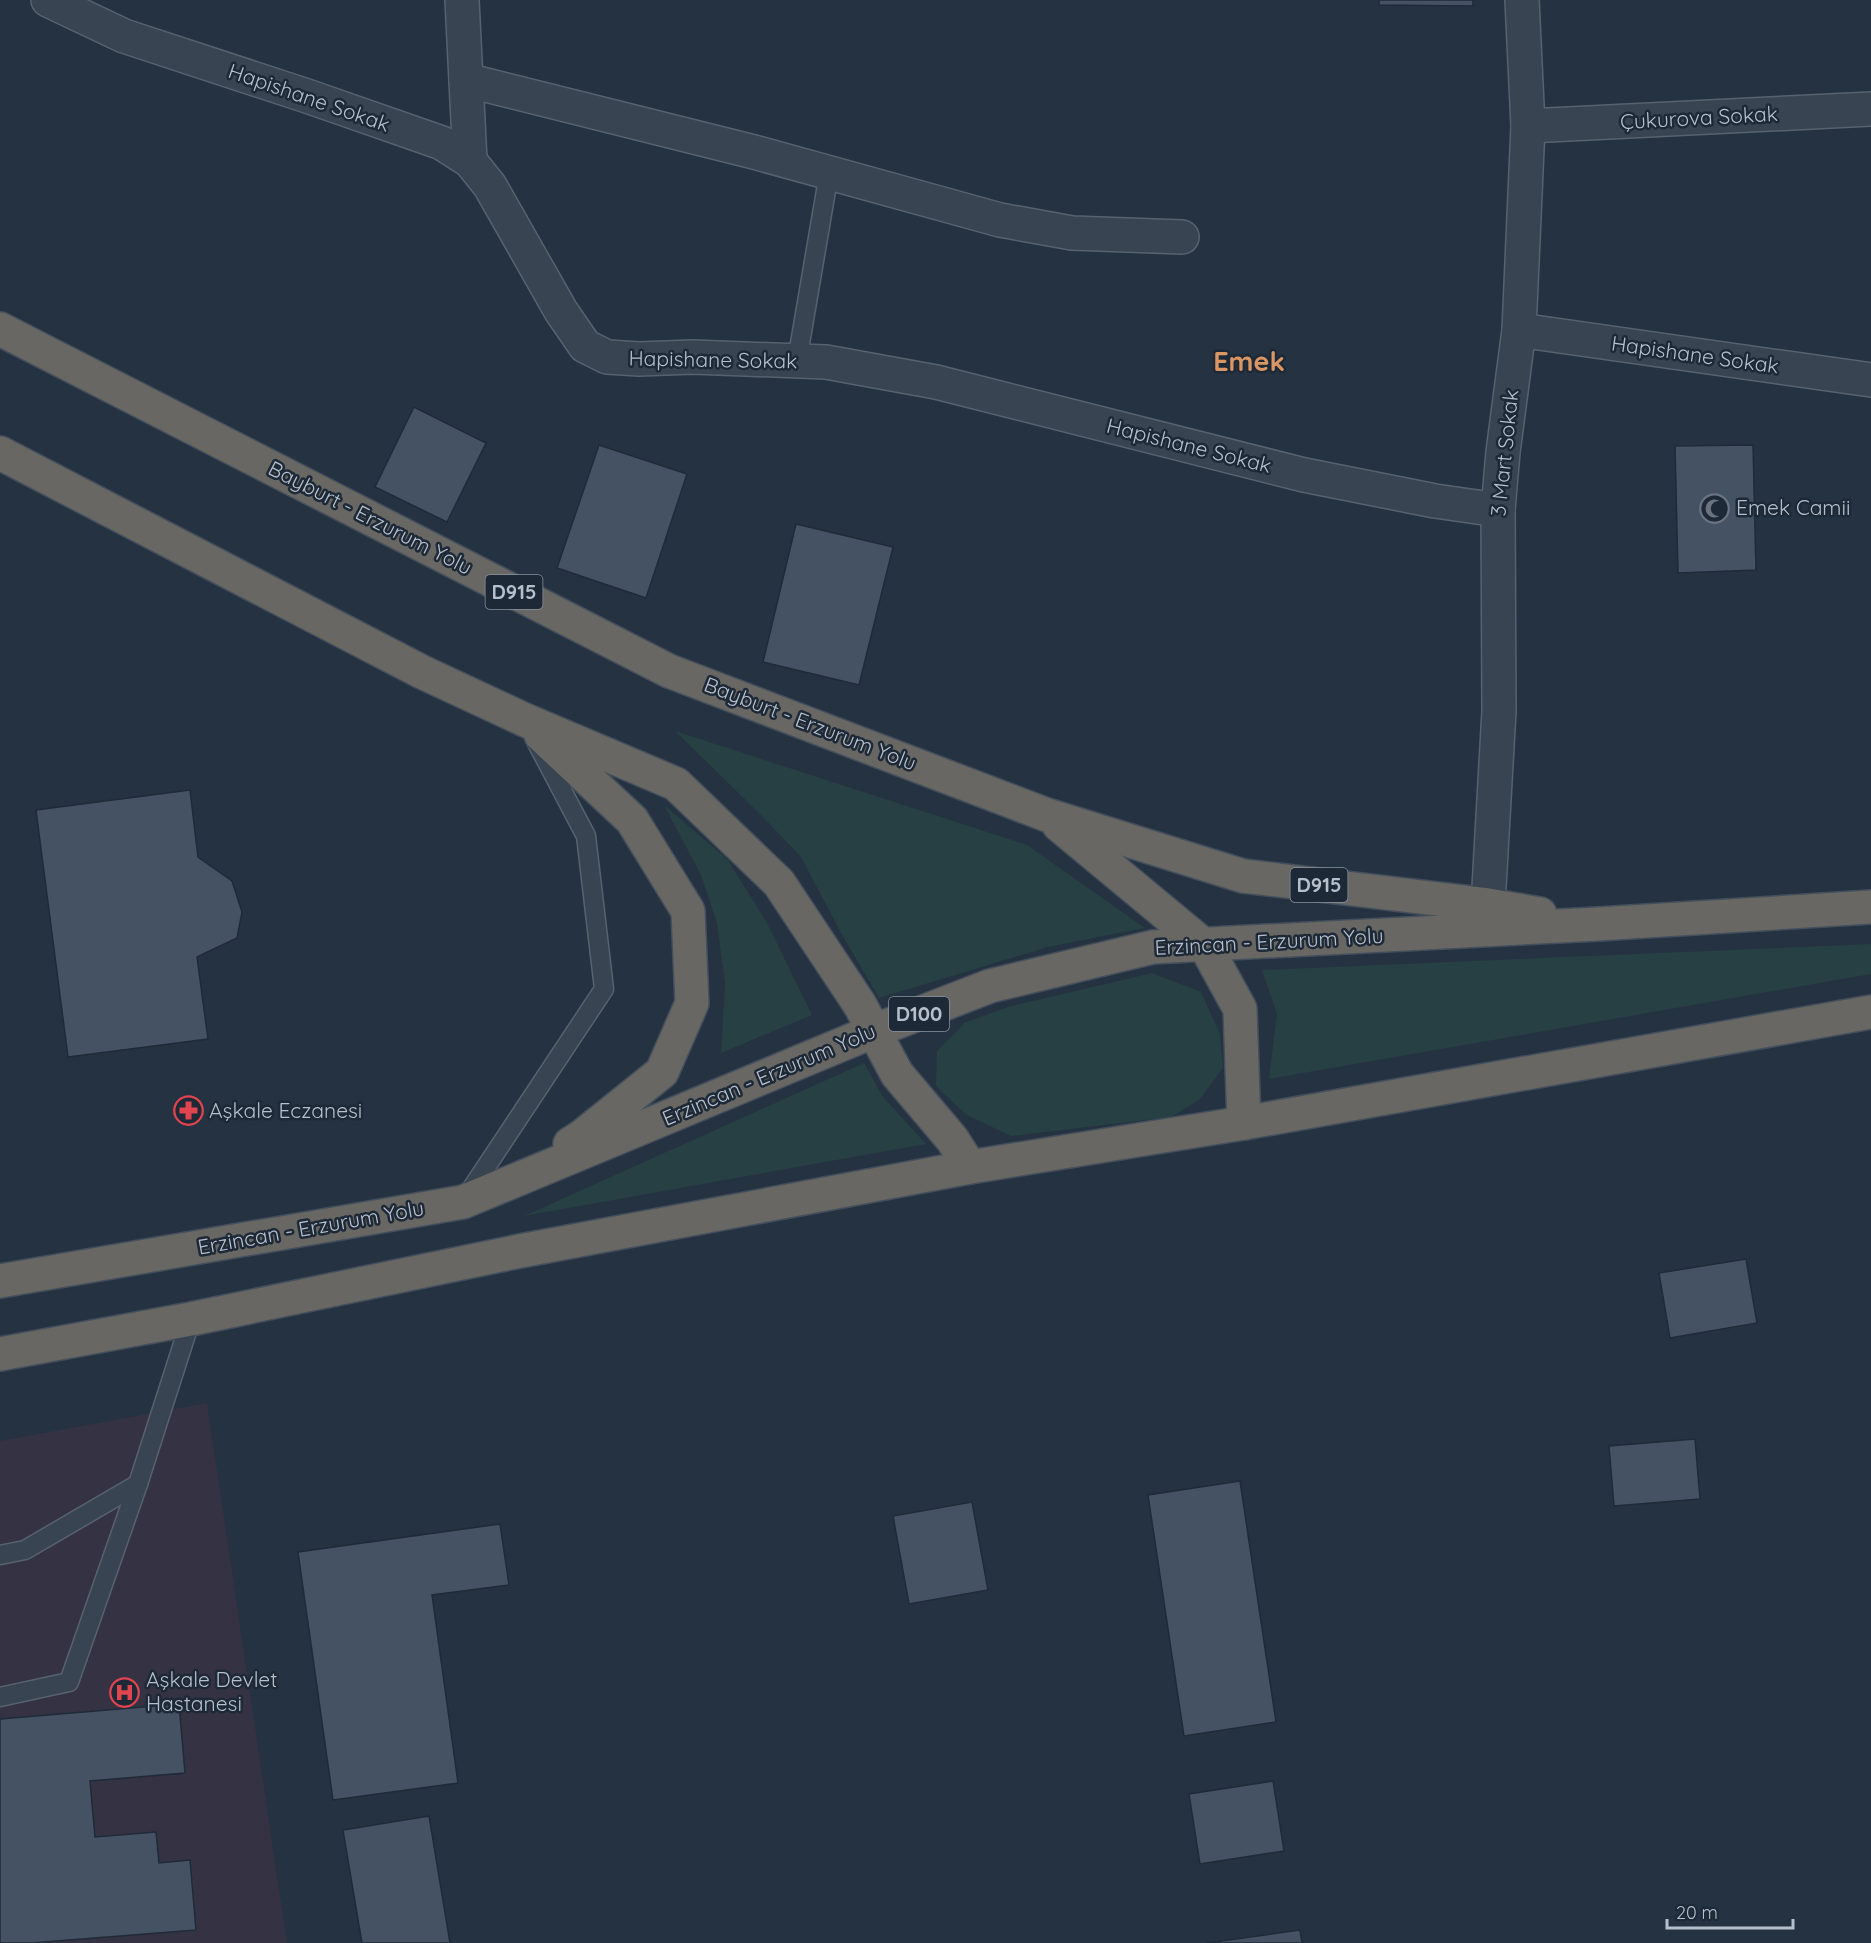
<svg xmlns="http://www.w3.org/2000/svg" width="1871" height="1943" font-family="Quicksand,sans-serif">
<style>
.medical{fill:#343243}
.green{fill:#274043}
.building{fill:#445264;stroke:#202b39;stroke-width:1.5}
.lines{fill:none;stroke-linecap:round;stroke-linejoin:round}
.service-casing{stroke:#57626f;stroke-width:21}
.minor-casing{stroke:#57626f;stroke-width:36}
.trunk-casing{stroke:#444f5c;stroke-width:36}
.service{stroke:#394452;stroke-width:18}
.minor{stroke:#394452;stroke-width:33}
.trunk{stroke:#686764;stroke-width:33}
.labels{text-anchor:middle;stroke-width:5;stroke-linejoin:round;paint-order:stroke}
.shield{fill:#1e2937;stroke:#88929f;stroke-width:1.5}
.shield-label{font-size:20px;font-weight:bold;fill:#b6bfcc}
.street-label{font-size:21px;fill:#b6bfcc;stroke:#1e2937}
.poi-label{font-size:21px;fill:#b6bfcc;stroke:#1e2937;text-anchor:start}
.district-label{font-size:27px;font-weight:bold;fill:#da9663;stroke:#1e2937}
</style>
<rect width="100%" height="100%" fill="#253242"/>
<path class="medical" d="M207,1403L287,1943H0V1441Z"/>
<g class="green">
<path d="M675,731L1027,845L1145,928L1048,947L879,998L841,933L801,857L760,814Z"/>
<path d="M664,805L727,859L766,921L812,1015L721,1053L725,984L717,923L701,875Z"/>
<path d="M1871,944V974L1269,1079L1277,1014L1262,970Z"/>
<path d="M1152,973L1201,992L1220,1034L1223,1068L1199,1100L1171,1117L1011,1136L965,1114L936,1086L937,1051L964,1023L1008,1007Z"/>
<path d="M864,1063L883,1097L926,1144L524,1216Z"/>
</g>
<g class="building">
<path d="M1379,0H1473V6L1379,5Z"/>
<path d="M414,407L486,443L447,522L375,487Z"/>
<path d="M599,445L687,474L646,598L557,568Z"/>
<path d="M1753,445L1756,570L1678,573L1675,446Z"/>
<path d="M796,524L893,547L859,685L763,662Z"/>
<path d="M190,790L198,857L232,881L242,912L237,938L197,957L208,1039L68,1057L36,810Z"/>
<path d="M1746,1259L1757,1323L1670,1338L1659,1273Z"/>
<path d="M1695,1439L1700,1499L1614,1506L1609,1446Z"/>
<path d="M1240,1481L1276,1722L1184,1736L1148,1495Z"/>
<path d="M972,1502L988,1590L909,1604L893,1516Z"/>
<path d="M500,1524L509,1585L432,1595L458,1783L333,1800L298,1552Z"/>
<path d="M179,1704L185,1773L90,1781L95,1837L156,1832L159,1863L190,1860L196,1930L31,1943H0V1719Z"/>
<path d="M1273,1781L1284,1851L1200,1864L1189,1794Z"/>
<path d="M429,1816L450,1943H362L343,1830Z"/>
<path d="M1300,1930L1302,1943H1207Z"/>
</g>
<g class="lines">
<defs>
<g id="service">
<path d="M797,361L829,173"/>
<path d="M466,1197L604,989L586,836L537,743"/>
<path d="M0,1555L25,1550L138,1484L191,1319"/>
<path d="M0,1697L69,1682L138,1484"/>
</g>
<g id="minor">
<path d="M48,0L124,36L307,96L442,143L470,161L490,186L561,311L585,346L607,357L639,359L693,357L826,362L936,382L1304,475L1435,501L1498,510"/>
<path d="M462,0L470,161"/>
<path d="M466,80L754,152L1000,220L1072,233L1182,237"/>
<path d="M1528,126L1871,109"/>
<path d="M1519,330L1871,380"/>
<path d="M1488,905L1499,711L1498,510L1503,452L1519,330L1528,126L1522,0"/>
</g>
<g id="trunk">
<path d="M0,329L669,671L1047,815L1243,876L1488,905L1540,914"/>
<path d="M0,453L422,672L525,720L676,784L779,883L860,1005L897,1074L952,1139L970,1167"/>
<path d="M541,735L632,820L688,911L692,1003L662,1072L581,1137L570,1144"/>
<path d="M1059,825L1206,947L1240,1009L1244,1123"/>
<path d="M0,1281L463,1202L874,1031L990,986L1153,947L1598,924L1871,907"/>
<path d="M0,1354L191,1319L520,1251L970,1167L1244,1123L1871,1012"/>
</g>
</defs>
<use href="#service" class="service-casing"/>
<use href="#minor" class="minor-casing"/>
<use href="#trunk" class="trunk-casing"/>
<use href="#service" class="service"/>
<use href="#minor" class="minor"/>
<use href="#trunk" class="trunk"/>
</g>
<defs>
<symbol id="mosque-ring" viewBox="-11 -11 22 22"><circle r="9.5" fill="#1e2937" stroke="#6b7280" stroke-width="1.5"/><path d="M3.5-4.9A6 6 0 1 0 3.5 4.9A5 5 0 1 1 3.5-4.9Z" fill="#6b7280"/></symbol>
<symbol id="pharmacy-ring" viewBox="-11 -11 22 22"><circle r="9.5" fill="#1e2937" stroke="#e0444e" stroke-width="1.5"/><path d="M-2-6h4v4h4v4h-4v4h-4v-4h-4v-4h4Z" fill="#e0444e"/></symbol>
<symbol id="hospital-ring" viewBox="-11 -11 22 22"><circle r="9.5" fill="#1e2937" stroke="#e0444e" stroke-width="1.5"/><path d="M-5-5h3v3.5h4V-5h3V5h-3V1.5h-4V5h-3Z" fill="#e0444e"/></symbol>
</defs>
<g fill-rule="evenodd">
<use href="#mosque-ring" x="1698" y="492" width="33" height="33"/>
<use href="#pharmacy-ring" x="172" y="1094" width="33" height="33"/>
<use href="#hospital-ring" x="108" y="1676" width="33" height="33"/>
</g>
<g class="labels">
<g class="shield">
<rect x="485.5" y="575" width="57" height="34" rx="4.5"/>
<rect x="1290.5" y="868" width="57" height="34" rx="4.5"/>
<rect x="889" y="997" width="60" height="34" rx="4.5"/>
</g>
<g class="shield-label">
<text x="514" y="599">D915</text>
<text x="1319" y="892">D915</text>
<text x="919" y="1021">D100</text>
</g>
<g class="street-label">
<text transform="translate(309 98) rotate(19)" y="7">Hapishane Sokak</text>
<text transform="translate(1699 118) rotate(-3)" y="7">Çukurova Sokak</text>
<text transform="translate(1695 355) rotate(8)" y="7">Hapishane Sokak</text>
<text transform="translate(713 360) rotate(1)" y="7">Hapishane Sokak</text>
<text transform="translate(1189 446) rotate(14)" y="7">Hapishane Sokak</text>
<text transform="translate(1505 453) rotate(-84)" y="7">3 Mart Sokak</text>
<text transform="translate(370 518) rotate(27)" y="7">Bayburt - Erzurum Yolu</text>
<text transform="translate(810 724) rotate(21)" y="7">Bayburt - Erzurum Yolu</text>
<text transform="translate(1269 942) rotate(-3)" y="7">Erzincan - Erzurum Yolu</text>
<text transform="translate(769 1075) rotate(-23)" y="7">Erzincan - Erzurum Yolu</text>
<text transform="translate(311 1228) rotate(-10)" y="7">Erzincan - Erzurum Yolu</text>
</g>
<g class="poi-label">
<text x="1736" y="515">Emek Camii</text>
<text x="209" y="1118">Aşkale Eczanesi</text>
<text x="146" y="1687">Aşkale Devlet<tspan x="146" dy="24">Hastanesi</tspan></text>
</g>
<g class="district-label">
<text x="1249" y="371">Emek</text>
</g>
</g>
<path d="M1667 1919v9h126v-9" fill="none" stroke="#b6bfcc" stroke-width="3"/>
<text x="1676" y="1919" font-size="18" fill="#b6bfcc" stroke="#1e2937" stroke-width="4.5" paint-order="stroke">20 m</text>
</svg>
